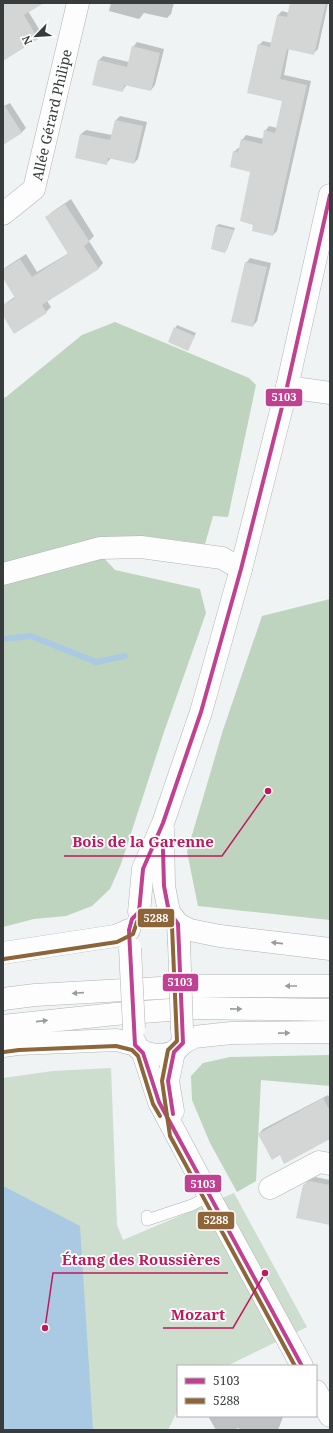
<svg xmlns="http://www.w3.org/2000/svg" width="333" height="1433" font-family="'Noto Serif',serif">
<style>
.green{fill:#cdddce}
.forest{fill:#bed4be}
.water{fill:#aac9e2}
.shadow{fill:#0003}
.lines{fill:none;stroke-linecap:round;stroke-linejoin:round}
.stream{stroke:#aac9e2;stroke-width:6}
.building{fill:#d4d6d6}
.service-casing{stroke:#b1b4b4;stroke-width:12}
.minor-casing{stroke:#b1b4b4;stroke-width:23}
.tertiary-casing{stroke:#b1b4b4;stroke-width:23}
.primary-casing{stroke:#b1b4b4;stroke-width:23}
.service{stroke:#fdfdfd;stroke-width:11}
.minor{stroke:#fdfdfd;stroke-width:22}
.tertiary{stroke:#fdfdfd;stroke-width:22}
.primary{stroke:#fdfdfd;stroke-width:22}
.tertiary-bridge-casing{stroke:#b1b4b4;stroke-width:23;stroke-linecap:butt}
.tertiary-bridge{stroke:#fdfdfd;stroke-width:22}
.bus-1-casing{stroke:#fff;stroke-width:7}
.bus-2-casing{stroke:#fff;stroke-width:7}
.bus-1{stroke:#c04191;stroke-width:4}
.bus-2{stroke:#8e6539;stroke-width:4}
.oneway{fill:#9b9c9c}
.labels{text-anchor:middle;stroke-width:3.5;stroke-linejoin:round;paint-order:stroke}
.street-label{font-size:14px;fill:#393c3c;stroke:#fff}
.leader{fill:none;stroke:#c2185b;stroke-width:1.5}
.callout-dot{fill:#c2185b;stroke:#fff;stroke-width:1.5}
.callout-label{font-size:15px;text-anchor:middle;font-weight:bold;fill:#c2185b;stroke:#fff;stroke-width:3.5;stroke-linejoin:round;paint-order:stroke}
.line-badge{stroke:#fff;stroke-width:1.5}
.badge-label{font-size:11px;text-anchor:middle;font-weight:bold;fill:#fff}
</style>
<rect width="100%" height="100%" fill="#eff3f3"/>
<path class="green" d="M111,1068L117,1225L123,1240L234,1193L307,1327L227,1366H178V1410L168,1430H3V1078L53,1071Z"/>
<g class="forest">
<path d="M115,322L249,378L256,385L228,517L213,516L205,544L145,536L100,539L101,555L115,570L200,589L206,613L164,732L121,864L110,889L92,906L66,916L34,919L3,927V398L6,397L82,335Z"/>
<path d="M330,599V920L198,906L187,852L223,730L262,616Z"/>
<path d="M330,1055V1086L261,1080L256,1181L237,1192L210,1143L192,1100L191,1076L203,1063L230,1057Z"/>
</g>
<path class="water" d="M3,1186L80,1226L93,1430H3Z"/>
<g class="shadow">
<path d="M3,3H29L28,11L42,34L38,38L3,55Z"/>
<path d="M111,3H174L171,14L167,18L144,13L139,19L109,11Z"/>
<path d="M291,3H328L318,49L314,53L289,48L284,75L311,81L277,231L273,235L254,225L252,171L234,152L238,148H240L242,140L246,135L264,139L265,131L269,126L277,128L283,100L259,45L263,41L272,43L278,15L282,11L289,13Z"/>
<path d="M137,42L164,49L155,85L151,90L127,84L123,90L98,61L103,56L129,62L133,47Z"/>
<path d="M10,103L26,128L21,133L3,143V104L4,106Z"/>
<path d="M120,116L147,122L138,159L134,163L111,158L106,164L76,157L81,134L86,130L112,135L116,120Z"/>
<path d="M71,199L94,236L89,241L103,263L98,269L47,301L51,307L46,312L3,314V305L16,296L3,276V270L6,267L26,254L37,272L69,253L47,217L52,212Z"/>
<path d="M219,224L235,228L227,249L225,252L212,249L216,226Z"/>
<path d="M250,258L271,263L257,321L253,326L246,263Z"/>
<path d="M177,325L196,333L188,350L169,342Z"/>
<path d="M328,1095L330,1099V1138L281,1154L259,1134L263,1129Z"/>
<path d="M315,1177L330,1180V1224L304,1185L308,1181Z"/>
<path d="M208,1416H279L283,1417L278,1430H243L237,1428L236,1430H216Z"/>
</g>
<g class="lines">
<path class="stream" d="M3,639L31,636L96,662L125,656"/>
</g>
<g class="building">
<path d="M3,3H44L24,15L38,39L3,61Z"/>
<path d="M290,3H326L314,55L287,49L280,79L307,85L273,236L252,231L253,225L240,221L250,172L230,167L233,151L238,152L241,139L262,144L264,130L275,133L282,101L247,93L258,44L270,47L277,15L287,17Z"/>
<path d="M132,46L160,53L151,91L124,85L123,92L92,85L98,60L127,67Z"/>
<path d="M3,103L22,133L3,145Z"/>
<path d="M115,120L143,126L134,164L108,158L107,165L75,158L80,134L110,140Z"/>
<path d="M65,204L90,242L84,246L99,269L42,305L47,313L14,334L3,316V305L15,298L3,278V270L20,259L32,277L68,254L45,217Z"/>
<path d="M216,226L234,230L225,253L211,249Z"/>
<path d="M245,262L267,267L253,327L231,322Z"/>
<path d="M174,327L195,336L188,351L168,342Z"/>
<path d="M323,1098L330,1111V1139L284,1164L280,1155L272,1160L258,1134Z"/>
<path d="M310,1181L330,1185V1225L296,1218L303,1185Z"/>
</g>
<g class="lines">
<defs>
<path id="service" d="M147,1216V1220L192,1205L209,1196"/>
<g id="minor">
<path d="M3,214L34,189L78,3"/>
<path d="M287,387L330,393"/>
<path d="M3,574L100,548L141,547L222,558L241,569"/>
<path d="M270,1188L319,1162L330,1164"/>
</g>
<g id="tertiary">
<path d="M163,830L164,886L169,912L178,924L179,942"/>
<path d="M139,912L143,869L163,823L201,712L241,569L287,387L330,195"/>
<path d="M135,1042C139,1056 162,1057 173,1052C177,1050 180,1046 183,1043L182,1029"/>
<path d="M143,1053L159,1102L209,1196L302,1366"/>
<path d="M173,1111L168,1081L174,1052"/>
<path d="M316,1391L330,1416"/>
</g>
<g id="primary">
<path d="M178,924L190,930L220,936L330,949"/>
<path d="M3,953L115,936L129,930"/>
<path d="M3,999L35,995L196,986H330"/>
<path d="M3,1026L115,1014L197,1008L330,1010"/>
<path d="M183,1043L194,1037L231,1033L330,1032"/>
<path d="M3,1046L18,1044L117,1040L135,1045"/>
</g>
</defs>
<use href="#service" class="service-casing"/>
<use href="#minor" class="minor-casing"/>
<use href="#tertiary" class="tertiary-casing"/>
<use href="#primary" class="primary-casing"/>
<use href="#service" class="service"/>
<use href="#minor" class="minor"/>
<use href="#tertiary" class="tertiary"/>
<use href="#primary" class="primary"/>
<defs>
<g id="tertiary-bridge">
<path d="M179,942L182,1029"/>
<path d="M130,948L134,1029"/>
</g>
</defs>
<use href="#tertiary-bridge" class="tertiary-bridge-casing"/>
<use href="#tertiary-bridge" class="tertiary-bridge"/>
<defs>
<g id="bus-1">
<path d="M163,850L164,886L169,912L178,924L183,1043L174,1052L168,1081L173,1114"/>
<path d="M302,1366L159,1102L143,1053L135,1045L129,930L132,919L139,912L143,869L163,823L201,712L241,569L287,387L330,195"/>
</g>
<g id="bus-2">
<path d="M4,959L117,942L133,934L137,922L141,918H166L172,926L177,1041L168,1050L162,1081L170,1136L295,1366"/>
<path d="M4,1052L19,1050L116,1046L132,1050L138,1056L153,1104L160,1116"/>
</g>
</defs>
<use href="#bus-1" class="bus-1-casing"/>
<use href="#bus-2" class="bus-2-casing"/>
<use href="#bus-1" class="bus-1"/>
<use href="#bus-2" class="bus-2"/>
</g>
<defs><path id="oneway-solid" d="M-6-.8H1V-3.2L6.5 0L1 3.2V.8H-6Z"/></defs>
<g class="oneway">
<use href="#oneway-solid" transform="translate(277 943) rotate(-174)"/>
<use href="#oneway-solid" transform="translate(291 986) rotate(-180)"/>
<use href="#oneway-solid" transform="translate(78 993) rotate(176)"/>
<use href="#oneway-solid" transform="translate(236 1009) rotate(1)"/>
<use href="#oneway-solid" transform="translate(42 1021) rotate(-6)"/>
<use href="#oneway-solid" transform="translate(284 1033) rotate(-1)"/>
</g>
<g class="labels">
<g class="street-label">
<text transform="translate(52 115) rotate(-77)" y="5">Allée Gérard Philipe</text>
</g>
</g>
<path class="leader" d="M268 791L222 856H64M45 1328L53 1273H228M265 1273L233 1328H163"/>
<g class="callout-dot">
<circle cx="268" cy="791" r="4"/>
<circle cx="45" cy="1328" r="4"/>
<circle cx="265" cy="1273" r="4"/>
</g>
<g class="callout-label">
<text x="143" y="847">Bois de la Garenne</text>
<text x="141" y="1265">Étang des Roussières</text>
<text x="198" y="1320">Mozart</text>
</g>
<g class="line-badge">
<rect x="265" y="388" width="38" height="19" rx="4" fill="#c04191"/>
<rect x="137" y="908" width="38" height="20" rx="4" fill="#8e6539"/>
<rect x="162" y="973" width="37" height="19" rx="4" fill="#c04191"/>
<rect x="184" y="1174" width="38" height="19" rx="4" fill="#c04191"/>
<rect x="197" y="1211" width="38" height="19" rx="4" fill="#8e6539"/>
</g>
<g class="badge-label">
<text x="284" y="401">5103</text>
<text x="156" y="922">5288</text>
<text x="180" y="986">5103</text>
<text x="203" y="1188">5103</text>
<text x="216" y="1224">5288</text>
</g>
<rect width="333" height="1433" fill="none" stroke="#393c3c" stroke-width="8"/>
<rect x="177" y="1365" width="140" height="52" fill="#ffffff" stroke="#b0b1b1"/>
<rect x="185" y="1378" width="20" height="6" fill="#c04191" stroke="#b0b1b1"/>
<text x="213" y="1385" font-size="12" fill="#393c3c">5103</text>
<rect x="185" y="1398" width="20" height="6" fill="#8e6539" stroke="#b0b1b1"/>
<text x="213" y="1405" font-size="12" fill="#393c3c">5288</text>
<g transform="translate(36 36) rotate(245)" stroke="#ffffff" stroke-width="3" paint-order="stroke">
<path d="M0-3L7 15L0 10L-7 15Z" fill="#393c3c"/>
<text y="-6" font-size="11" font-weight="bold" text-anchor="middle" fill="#393c3c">N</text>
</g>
</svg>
